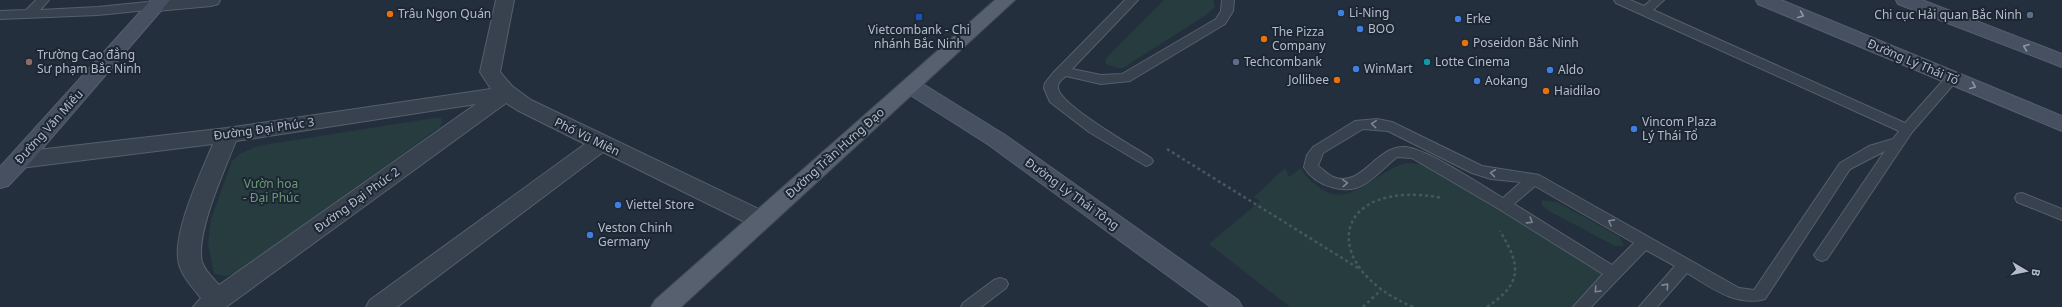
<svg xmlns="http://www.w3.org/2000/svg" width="2062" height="307" font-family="'Noto Sans',sans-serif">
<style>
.green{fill:#263c3f}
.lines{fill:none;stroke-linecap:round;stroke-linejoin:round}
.lane-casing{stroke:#565f6c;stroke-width:2}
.street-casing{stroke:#565f6c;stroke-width:2}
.secondary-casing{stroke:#565f6c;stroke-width:2}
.primary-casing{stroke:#414a57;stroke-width:2}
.path{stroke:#44595c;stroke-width:2.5;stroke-dasharray:3 3;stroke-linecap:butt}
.lane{fill:#38414e;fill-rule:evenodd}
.street{fill:#38414e;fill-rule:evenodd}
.secondary{fill:#465061;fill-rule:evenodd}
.primary{fill:#56606e;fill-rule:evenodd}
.oneway{stroke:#8e96a5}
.oneway2{stroke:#7c8592}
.shop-dot{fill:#3f7fe0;stroke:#1d2633;stroke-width:1.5}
.food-dot{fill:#e8710a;stroke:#1d2633;stroke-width:1.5}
.service-dot{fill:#5c6f8a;stroke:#1d2633;stroke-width:1.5}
.transit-dot{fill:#1a4fb4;stroke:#1d2633;stroke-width:1.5}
.education-dot{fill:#8d6e63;stroke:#1d2633;stroke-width:1.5}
.culture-dot{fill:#0f9aa8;stroke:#1d2633;stroke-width:1.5}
.labels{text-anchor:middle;stroke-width:4;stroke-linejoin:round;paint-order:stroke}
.poi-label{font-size:12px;fill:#b4bcc9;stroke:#1d2633;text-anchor:start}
.street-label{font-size:12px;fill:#b4bcc9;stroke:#1d2633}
.park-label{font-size:12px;fill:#6b9a76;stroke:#1d2633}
</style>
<rect width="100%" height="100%" fill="#242f3e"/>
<g class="green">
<path d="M1164,0H1213L1215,7L1206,15L1123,68H1117L1106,64L1105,61L1108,56Z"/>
<path d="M434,118H441L442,122L440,127L236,273L226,276L214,274L208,243L211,219L232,161L240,154L257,146Z"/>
<path d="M1406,163L1424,164L1613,273L1577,307H1290L1209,244L1260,201L1254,197L1285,168L1289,177L1301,168C1306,177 1312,182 1320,188C1350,210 1377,170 1406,163Z"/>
<path d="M1542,200L1557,202L1620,237L1624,246H1615L1551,212L1542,206Z"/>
</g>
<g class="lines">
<defs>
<g id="lane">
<path d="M36,0H49L40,10L98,7L157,1L163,5L157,9L98,15L0,19V11L26,10Z"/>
<path d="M1125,0H1138L1072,69L1101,75L1122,74L1216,19L1221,11L1222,0H1234L1233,11L1225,24L1130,81L1101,84L1066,76C1062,79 1057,83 1058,88C1060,105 1134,147 1151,158L1153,161L1151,164L1146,166L1089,132L1050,102L1044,88L1045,83L1053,73Z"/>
<path d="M1614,0H1630L1644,6L1651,0H1664L1653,10L1905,123L1948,75H1958L1959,78L1912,132L1827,259L1822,261L1817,259L1814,255L1885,151L1850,169L1765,299C1736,307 1710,287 1687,273L1657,307H1639L1675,266L1646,250L1591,307H1573L1603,274L1499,209L1412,158L1397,157C1386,166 1376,177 1365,184C1346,196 1315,186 1304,167L1307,155L1313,147L1355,121L1377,119L1392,122L1482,166L1539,175L1739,288L1754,290L1840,163L1869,146L1893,139L1899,131L1616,3ZM1363,129L1388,131L1472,173L1491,179L1521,182L1503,198C1481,185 1428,149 1405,147C1376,145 1362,189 1333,177C1328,175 1323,169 1318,166L1323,153ZM1535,186L1634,243L1612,265L1514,204Z"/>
<path d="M2022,193L2062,209V220L2017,202L2015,198L2017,194Z"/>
<path d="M1000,278L1006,280L1008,284L1006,288L981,307H961L963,303L994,280Z"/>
</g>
<g id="street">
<path d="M154,0H220L218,4L211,6L157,11L150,9L148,5L150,1Z"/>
<path d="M496,0H514L500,72L512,86L531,100L769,214L773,220L769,226L761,228L753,226L603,152L397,307H366L370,300L585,144L517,110L506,103L226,307H193L201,298C193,288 182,276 179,264C171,235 201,173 213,144L20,168L12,165L9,160L12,155L20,152L227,128L491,89L480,72ZM476,104L219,285C213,278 205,271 202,262C195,234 225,169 236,141Z"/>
</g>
<g id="secondary">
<path d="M151,0H170L28,165L8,186L0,188V167Z"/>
<path d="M1756,0H1781L2062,116V131L1758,4Z"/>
<path d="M1896,0H1922L2062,54V67L1898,4Z"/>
<path d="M911,79L918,81L1005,135L1238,300L1242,307H1211L989,145L904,91L901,86L904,81Z"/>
</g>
<path id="primary" d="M995,0H1015L681,307H651L655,300Z"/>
</defs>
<use href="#lane" class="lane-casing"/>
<use href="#street" class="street-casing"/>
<use href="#secondary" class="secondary-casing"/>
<use href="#primary" class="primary-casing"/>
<g class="path">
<path d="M1167,149L1358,268"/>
<path d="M1363,307L1381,290"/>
<path d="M1413,307C1316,266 1331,177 1443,198"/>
<path d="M1487,307C1523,283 1521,266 1500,231"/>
</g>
<use href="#lane" class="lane"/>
<use href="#street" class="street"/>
<use href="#secondary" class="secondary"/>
<use href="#primary" class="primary"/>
</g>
<defs><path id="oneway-chevron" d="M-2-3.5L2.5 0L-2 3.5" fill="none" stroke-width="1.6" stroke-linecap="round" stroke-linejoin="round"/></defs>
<g class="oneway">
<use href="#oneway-chevron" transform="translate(1801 15) rotate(23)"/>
<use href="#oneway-chevron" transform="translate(2026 47) rotate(-159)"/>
<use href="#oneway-chevron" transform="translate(1973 86) rotate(23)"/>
</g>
<g class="oneway2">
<use href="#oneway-chevron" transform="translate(1374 124) rotate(-175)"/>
<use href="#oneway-chevron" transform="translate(1493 173) rotate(-172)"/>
<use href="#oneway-chevron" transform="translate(1345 183) rotate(-3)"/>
<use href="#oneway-chevron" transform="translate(1530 221) rotate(32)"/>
<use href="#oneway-chevron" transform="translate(1611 222) rotate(-151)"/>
<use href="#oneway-chevron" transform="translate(1666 286) rotate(-48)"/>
<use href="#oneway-chevron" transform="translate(1597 290) rotate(133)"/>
</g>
<g class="shop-dot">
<circle cx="1341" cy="13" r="4"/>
<circle cx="1458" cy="19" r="4"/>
<circle cx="1360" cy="29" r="4"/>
<circle cx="1356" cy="69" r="4"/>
<circle cx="1550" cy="70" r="4"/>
<circle cx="1477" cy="81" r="4"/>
<circle cx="1634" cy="129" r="4"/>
<circle cx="618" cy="205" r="4"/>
<circle cx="590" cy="235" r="4"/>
</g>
<g class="food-dot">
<circle cx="390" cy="14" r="4"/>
<circle cx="1264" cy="39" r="4"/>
<circle cx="1465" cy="43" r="4"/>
<circle cx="1337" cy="80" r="4"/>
<circle cx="1546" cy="91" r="4"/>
</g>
<g class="service-dot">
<circle cx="2030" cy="15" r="4"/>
<circle cx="1236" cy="62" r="4"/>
</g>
<rect class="transit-dot" x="915" y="13" width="8" height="8" rx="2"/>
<circle class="education-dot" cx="29" cy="62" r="4"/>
<circle class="culture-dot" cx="1427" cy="62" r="4"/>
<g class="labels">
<g class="poi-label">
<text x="1349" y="17">Li-Ning</text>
<text x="398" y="18">Trâu Ngon Quán</text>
<text x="2022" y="19" text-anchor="end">Chi cục Hải quan Bắc Ninh</text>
<text x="1466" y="23">Erke</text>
<text x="1368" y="33">BOO</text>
<text x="919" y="34" text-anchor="middle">Vietcombank - Chi<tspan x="919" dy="14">nhánh Bắc Ninh</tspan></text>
<text x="1272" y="36">The Pizza<tspan x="1272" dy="14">Company</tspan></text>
<text x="1473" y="47">Poseidon Bắc Ninh</text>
<text x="37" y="59">Trường Cao đẳng<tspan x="37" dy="14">Sư phạm Bắc Ninh</tspan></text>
<text x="1244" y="66">Techcombank</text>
<text x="1435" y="66">Lotte Cinema</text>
<text x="1364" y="73">WinMart</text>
<text x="1558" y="74">Aldo</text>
<text x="1329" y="84" text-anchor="end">Jollibee</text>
<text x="1485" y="85">Aokang</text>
<text x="1554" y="95">Haidilao</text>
<text x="1642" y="126">Vincom Plaza<tspan x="1642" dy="14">Lý Thái Tổ</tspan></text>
<text x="626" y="209">Viettel Store</text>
<text x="598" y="232">Veston Chinh<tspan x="598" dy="14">Germany</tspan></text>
</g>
<g class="street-label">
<text transform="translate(1913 62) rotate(23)" y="4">Đường Lý Thái Tổ</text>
<text transform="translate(49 127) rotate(-48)" y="4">Đường Văn Miếu</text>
<text transform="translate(264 129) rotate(-8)" y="4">Đường Đại Phúc 3</text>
<text transform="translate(587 137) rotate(26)" y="4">Phố Vũ Miên</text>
<text transform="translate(835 153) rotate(-42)" y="4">Đường Trần Hưng Đạo</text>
<text transform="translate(1072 194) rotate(36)" y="4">Đường Lý Thái Tông</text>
<text transform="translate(357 200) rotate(-36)" y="4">Đường Đại Phúc 2</text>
</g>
<g class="park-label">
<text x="271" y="188">Vườn hoa<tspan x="271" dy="14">- Đại Phúc</tspan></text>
</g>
</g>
<g transform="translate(2026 271) rotate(99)" stroke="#1d2633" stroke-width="3" paint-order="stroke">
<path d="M0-3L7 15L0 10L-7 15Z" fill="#b4bcc9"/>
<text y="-6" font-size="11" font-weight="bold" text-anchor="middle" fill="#b4bcc9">B</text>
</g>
</svg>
